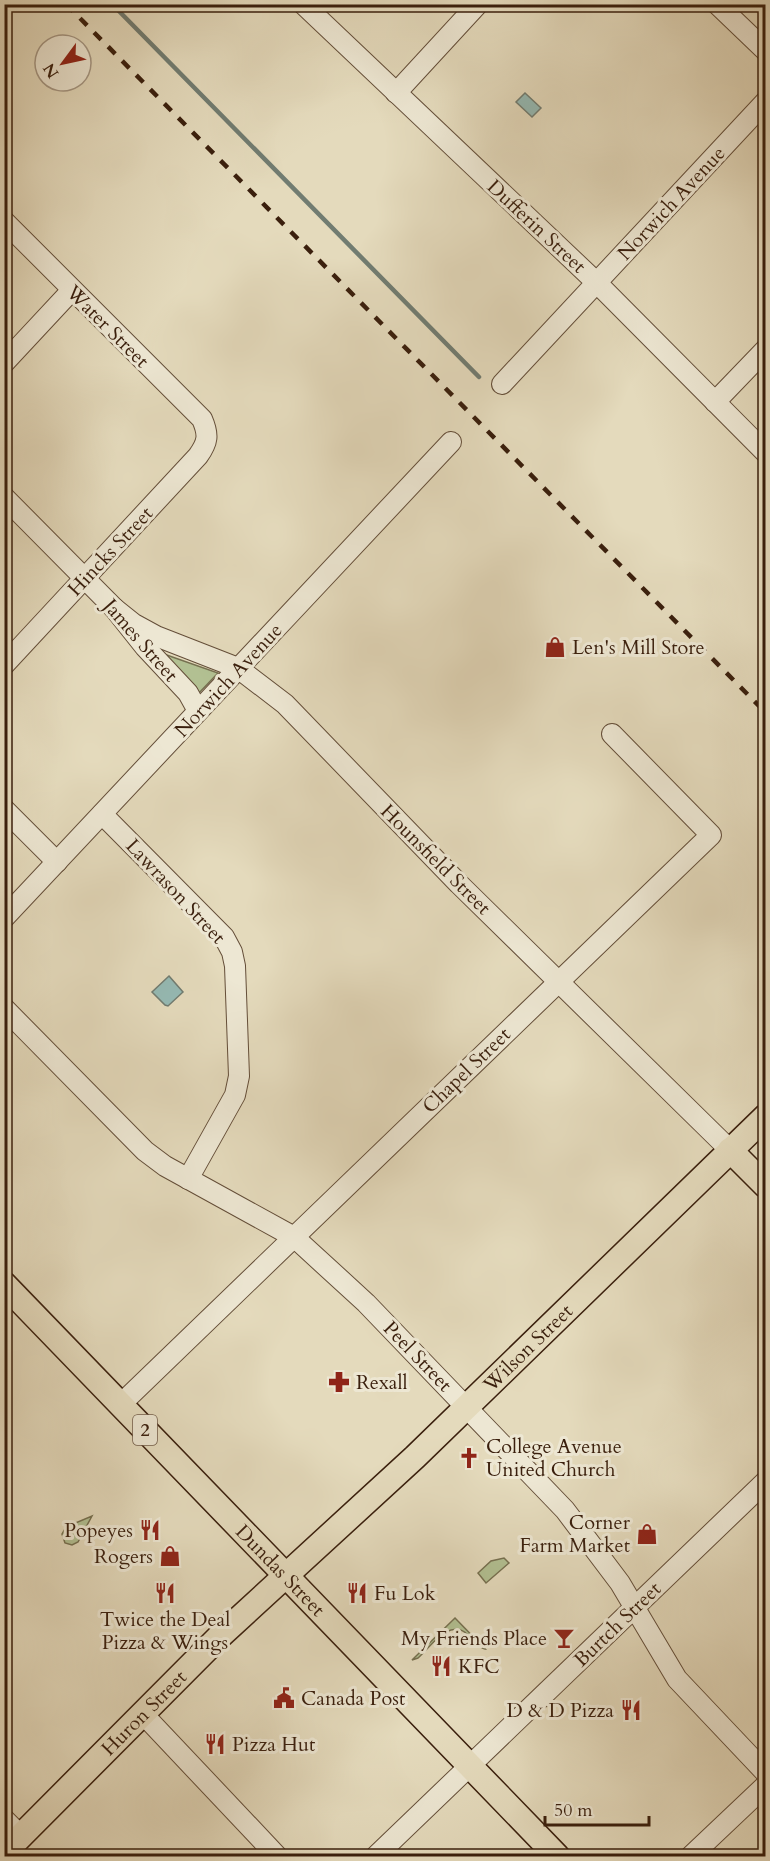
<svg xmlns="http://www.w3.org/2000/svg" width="770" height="1861" font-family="Cardo,serif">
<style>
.green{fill:#b2c092;stroke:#767050;stroke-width:1.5}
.water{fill:#95bab4;stroke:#717c71;stroke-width:1.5}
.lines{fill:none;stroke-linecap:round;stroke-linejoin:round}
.stream{stroke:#717c71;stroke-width:4.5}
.minor-casing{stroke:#644e39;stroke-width:22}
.major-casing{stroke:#3a1f0d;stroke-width:27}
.minor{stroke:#ede7d3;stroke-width:20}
.major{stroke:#e4dabc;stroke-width:24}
.rail{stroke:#3a1f0d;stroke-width:4.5;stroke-dasharray:10 10;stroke-linecap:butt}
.labels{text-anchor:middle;stroke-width:6;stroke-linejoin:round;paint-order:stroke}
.shield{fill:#ede7d3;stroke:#705b48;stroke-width:1.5}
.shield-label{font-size:18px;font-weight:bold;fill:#3a1f0d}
.street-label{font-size:20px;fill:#3a1f0d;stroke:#ede7d3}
.poi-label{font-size:20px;fill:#3a1f0d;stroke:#ede7d3;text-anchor:start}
</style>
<rect width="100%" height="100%" fill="#e4dabc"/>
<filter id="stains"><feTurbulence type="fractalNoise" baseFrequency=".00333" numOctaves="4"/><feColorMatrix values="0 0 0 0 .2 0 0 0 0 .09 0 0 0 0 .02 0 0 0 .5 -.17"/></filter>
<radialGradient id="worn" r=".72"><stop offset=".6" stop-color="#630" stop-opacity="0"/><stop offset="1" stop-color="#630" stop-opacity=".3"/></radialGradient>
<g class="green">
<path d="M161,653L218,673L198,694Z"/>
<path d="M92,1516L78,1542L72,1545L65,1543L62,1534L66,1527Z"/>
<path d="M504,1558L509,1563L486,1583L478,1573L491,1561Z"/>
<path d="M455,1618L485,1649C479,1648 473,1640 468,1635C450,1617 431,1646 418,1658L412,1660Z"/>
</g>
<g class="water">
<path d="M525,93L541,108L532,117L516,102Z"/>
<path d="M169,976L183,992L168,1006L165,1005L152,992Z"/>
</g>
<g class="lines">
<path class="stream" d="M112,4L479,377"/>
<defs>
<g id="minor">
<path d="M303,4L597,283L766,453"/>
<path d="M717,4L766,51"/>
<path d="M396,93L478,4"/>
<path d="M4,221L202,419C209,435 208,442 198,456L4,665"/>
<path d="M4,363L72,290"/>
<path d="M502,384L766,101"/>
<path d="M715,402L766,349"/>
<path d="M4,497L114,608L145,647L188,693L198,711"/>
<path d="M114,608L134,624L156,636L238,668L285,704L459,884L730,1150"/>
<path d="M4,809L57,862"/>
<path d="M102,814L224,937L232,952L235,966L239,1076L235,1095L188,1179"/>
<path d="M4,918L451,442"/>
<path d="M4,1008L145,1151L165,1166L294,1237L366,1303L565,1510L620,1583L677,1679L766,1773"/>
<path d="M121,1404L711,835L612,734"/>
<path d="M142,1713L277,1856"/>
<path d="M4,1819L21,1836"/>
<path d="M376,1856L766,1481"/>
<path d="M691,1856L766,1785"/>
</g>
<g id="major">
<path d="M730,1150L766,1186"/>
<path id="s1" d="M4,1284L557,1856"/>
<path id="s2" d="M4,1853L220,1636L415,1457L766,1116"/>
</g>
</defs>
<use href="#minor" class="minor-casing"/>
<use href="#major" class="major-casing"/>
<use href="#minor" class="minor"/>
<use href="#major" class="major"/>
<path class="rail" d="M66,4L766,713"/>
</g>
<defs>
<symbol id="shop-bare" viewBox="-9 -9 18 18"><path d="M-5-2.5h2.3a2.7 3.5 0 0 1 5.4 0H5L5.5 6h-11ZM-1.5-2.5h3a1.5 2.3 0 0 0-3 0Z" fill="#8f2418" stroke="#ede7d3" stroke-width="2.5" paint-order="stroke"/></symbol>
<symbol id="pharmacy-bare" viewBox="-9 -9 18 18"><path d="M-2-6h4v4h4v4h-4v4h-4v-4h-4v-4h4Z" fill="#8f2418" stroke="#ede7d3" stroke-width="2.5" paint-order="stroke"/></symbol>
<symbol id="church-bare" viewBox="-9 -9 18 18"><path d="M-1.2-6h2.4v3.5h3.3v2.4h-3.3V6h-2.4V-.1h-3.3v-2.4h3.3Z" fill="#8f2418" stroke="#ede7d3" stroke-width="2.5" paint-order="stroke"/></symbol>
<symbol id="restaurant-bare" viewBox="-9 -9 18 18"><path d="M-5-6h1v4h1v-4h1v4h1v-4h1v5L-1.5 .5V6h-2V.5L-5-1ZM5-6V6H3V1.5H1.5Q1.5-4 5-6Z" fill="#8f2418" stroke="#ede7d3" stroke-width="2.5" paint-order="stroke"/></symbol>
<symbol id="bar-bare" viewBox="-9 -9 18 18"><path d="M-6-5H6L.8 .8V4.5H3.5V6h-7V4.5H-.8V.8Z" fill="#8f2418" stroke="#ede7d3" stroke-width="2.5" paint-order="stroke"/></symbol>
<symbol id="civic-bare" viewBox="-9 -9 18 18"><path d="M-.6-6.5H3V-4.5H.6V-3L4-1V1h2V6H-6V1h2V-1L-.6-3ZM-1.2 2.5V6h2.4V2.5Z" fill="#8f2418" stroke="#ede7d3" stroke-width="2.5" paint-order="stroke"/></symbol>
</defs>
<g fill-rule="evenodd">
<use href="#shop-bare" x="540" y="632" width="30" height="30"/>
<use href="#pharmacy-bare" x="324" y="1367" width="30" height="30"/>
<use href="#church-bare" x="454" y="1443" width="30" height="30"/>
<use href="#restaurant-bare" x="135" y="1515" width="30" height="30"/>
<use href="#shop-bare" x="632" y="1519" width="30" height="30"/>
<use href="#shop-bare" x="155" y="1541" width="30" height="30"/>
<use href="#restaurant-bare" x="150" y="1578" width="30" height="30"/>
<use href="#restaurant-bare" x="342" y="1578" width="30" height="30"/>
<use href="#bar-bare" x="549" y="1623" width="30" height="30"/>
<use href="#restaurant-bare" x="426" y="1651" width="30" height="30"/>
<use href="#civic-bare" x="269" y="1683" width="30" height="30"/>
<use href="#restaurant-bare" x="616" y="1695" width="30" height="30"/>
<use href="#restaurant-bare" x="200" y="1729" width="30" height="30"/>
</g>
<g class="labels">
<rect class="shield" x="133" y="1415" width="24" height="30" rx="4.5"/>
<g class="shield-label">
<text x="145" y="1436">2</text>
</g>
<g class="street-label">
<text transform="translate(671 203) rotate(-47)" y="7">Norwich Avenue</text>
<text transform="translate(537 226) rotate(43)" y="7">Dufferin Street</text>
<text transform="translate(108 326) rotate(45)" y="7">Water Street</text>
<text transform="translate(110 551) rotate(-47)" y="7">Hincks Street</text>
<text transform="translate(141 640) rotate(49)" y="7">James Street</text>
<text transform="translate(228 680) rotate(-47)" y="7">Norwich Avenue</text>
<text transform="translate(436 859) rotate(45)" y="7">Hounsfield Street</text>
<text transform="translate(176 891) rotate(47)" y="7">Lawrason Street</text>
<text transform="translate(466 1070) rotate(-44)" y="7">Chapel Street</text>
<text dy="7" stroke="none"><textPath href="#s2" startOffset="728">Wilson Street</textPath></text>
<text transform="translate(418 1356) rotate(46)" y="7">Peel Street</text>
<text dy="7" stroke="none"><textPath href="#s1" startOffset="398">Dundas Street</textPath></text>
<text transform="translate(617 1624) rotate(-44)" y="7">Burtch Street</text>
<text dy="7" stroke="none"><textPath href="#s2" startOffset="198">Huron Street</textPath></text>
</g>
<g class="poi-label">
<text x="572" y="654">Len's Mill Store</text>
<text x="356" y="1389">Rexall</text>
<text x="486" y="1453">College Avenue<tspan x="486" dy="23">United Church</tspan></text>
<text x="630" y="1529" text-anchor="end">Corner<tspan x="630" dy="23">Farm Market</tspan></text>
<text x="133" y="1537" text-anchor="end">Popeyes</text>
<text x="153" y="1563" text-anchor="end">Rogers</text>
<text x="374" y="1600">Fu Lok</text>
<text x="165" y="1626" text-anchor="middle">Twice the Deal<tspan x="165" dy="23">Pizza &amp; Wings</tspan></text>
<text x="547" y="1645" text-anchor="end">My Friends Place</text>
<text x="458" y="1673">KFC</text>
<text x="301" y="1705">Canada Post</text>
<text x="614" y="1717" text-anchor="end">D &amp; D Pizza</text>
<text x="232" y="1751">Pizza Hut</text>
</g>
</g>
<rect width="770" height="1861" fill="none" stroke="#e4dabc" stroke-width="24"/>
<rect x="6" y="6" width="758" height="1849" fill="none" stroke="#3a1f0d" stroke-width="3"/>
<rect x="12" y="12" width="746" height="1837" fill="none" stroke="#3a1f0d" stroke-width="1.5"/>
<g transform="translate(63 63) rotate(237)"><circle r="28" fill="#ede7d3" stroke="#a59784" stroke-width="1.5"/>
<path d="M0-4.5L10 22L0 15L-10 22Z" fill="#8f2418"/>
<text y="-9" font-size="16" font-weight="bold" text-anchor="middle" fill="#3a1f0d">N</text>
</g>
<path d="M545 1816v9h104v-9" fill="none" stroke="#3a1f0d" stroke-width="3"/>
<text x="554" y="1816" font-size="18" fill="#3a1f0d" stroke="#ede7d3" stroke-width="4.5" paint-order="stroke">50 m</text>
<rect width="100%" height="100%" filter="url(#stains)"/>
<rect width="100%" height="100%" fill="url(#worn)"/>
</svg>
